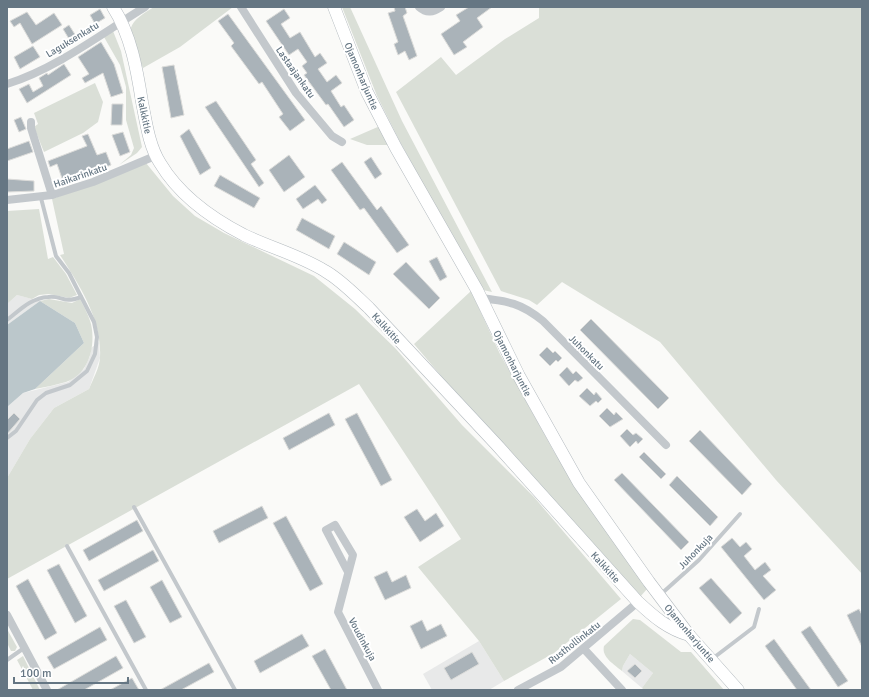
<svg xmlns="http://www.w3.org/2000/svg" width="869" height="697" font-family="Signika,sans-serif">
<style>
.built{fill:#e8e9e9}
.green{fill:#dadfd7}
.water{fill:#bbc7cb}
.building{fill:#aab3b9;stroke:#dcdcda}
.lines{fill:none;stroke-linecap:round;stroke-linejoin:round}
.secondary-casing{stroke:#b3babf;stroke-width:13}
.lane{stroke:#c3c8cc;stroke-width:4}
.street{stroke:#c3c8cc;stroke-width:8}
.secondary{stroke:#fff;stroke-width:12}
.labels{text-anchor:middle;stroke-width:4;stroke-linejoin:round;paint-order:stroke}
.street-label{font-size:10px;fill:#657683;stroke:#fff}
</style>
<rect width="100%" height="100%" fill="#fafaf8"/>
<g class="built">
<path d="M17,295L40,301L7,325V304Z"/>
<path d="M99,342L100,358L89,389L54,408L30,439L7,478V407L23,393L68,382L84,369L90,356L91,348Z"/>
<path d="M479,641L504,681L489,690H432L423,674Z"/>
<path d="M630,654L653,673L642,688L622,671L623,666Z"/>
</g>
<g class="green">
<path d="M154,7H233L180,47L143,68C131,34 118,28 154,7Z"/>
<path d="M342,7H350L402,121L492,292L483,290L477,283L399,140L377,96Z"/>
<path d="M539,7H862V574L776,480L660,342L562,282L537,305L529,300L501,291L396,92L441,57L456,75L505,39L539,18Z"/>
<path d="M113,31L121,51L142,147L137,153L119,165L131,155L134,148L126,120V87L120,65L104,37Z"/>
<path d="M95,83L103,102L98,122L83,133L44,152L34,127L38,124L34,113Z"/>
<path d="M380,126L389,145H367L350,139Z"/>
<path d="M146,163L173,196L195,216L224,233L314,276L355,309L396,349L462,425L534,497L621,599L554,653L504,681L479,641L418,567L461,539L359,384L7,579V478L30,439L54,408L89,389C93,379 100,367 100,357C102,320 80,286 60,255L64,254L52,199Z"/>
<path d="M39,209L48,259L53,257L66,274L77,295L69,298L49,294L39,295L32,299L17,295L7,304V211Z"/>
<path d="M471,291L500,354L553,450L584,500L647,589L640,597L476,417L414,344Z"/>
<path d="M49,299L72,303L80,299C84,307 89,316 91,324C96,346 89,374 66,382C56,385 45,387 35,389L84,343L75,323L40,301Z"/>
<path d="M633,619L640,620L681,652H691L724,690H644L642,688L653,673L630,654L623,666L622,671C615,665 601,657 604,646Z"/>
<path d="M7,629L17,647L15,651H11L7,643Z"/>
<path d="M23,656L40,690H33L17,660Z"/>
</g>
<path class="water" d="M40,301L75,323L84,343L35,389L23,393L7,407V325Z"/>
<g class="building">
<path d="M394,7H405L407,13L403,16L417,56L409,60L405,51L398,55L394,44L398,42L388,13L395,11Z"/>
<path d="M469,7H492L477,18L483,27L463,42L467,47L454,55L441,34L460,21L456,15Z"/>
<path d="M100,9L105,18L95,24L90,15Z"/>
<path d="M284,9L290,18L281,24L290,38L300,32L315,57L320,53L327,63L318,69L327,82L336,75L342,83L331,91L341,107L344,105L354,120L344,127L328,104L326,105L304,75L307,73L302,66L307,62L298,49L289,55L266,21Z"/>
<path d="M27,12L36,25L54,13L62,25L32,44L20,23L14,27L10,21Z"/>
<path d="M228,14L305,120L290,131L279,117L283,114L262,82L259,84L231,46L234,43L218,21Z"/>
<path d="M69,25L76,36L69,39L63,29Z"/>
<path d="M101,42L114,64L123,93L111,97L103,73L85,83L82,78L89,74L78,57Z"/>
<path d="M33,46L40,57L20,69L14,57Z"/>
<path d="M64,64L71,75L27,103L19,89L29,84L33,92L43,86L39,78L47,73L48,75Z"/>
<path d="M174,65L184,115L171,118L162,67Z"/>
<path d="M216,101L256,160L251,164L264,183L259,187L205,107Z"/>
<path d="M112,104H123L122,125H111Z"/>
<path d="M21,117L26,129L19,132L14,120Z"/>
<path d="M189,129L211,168L200,175L180,136Z"/>
<path d="M123,132L130,152L120,156L112,135Z"/>
<path d="M88,134L97,155L106,152L111,165L64,184L57,164L50,167L48,161L87,146L82,136Z"/>
<path d="M29,141L33,152L7,161V149Z"/>
<path d="M289,155L305,177L284,192L269,170Z"/>
<path d="M371,157L382,174L375,179L364,162Z"/>
<path d="M342,162L377,210L381,206L409,245L397,253L364,208L360,210L331,170Z"/>
<path d="M220,175L260,198L254,208L214,186Z"/>
<path d="M7,179L34,181V191L7,192Z"/>
<path d="M315,185L327,200L322,204L318,199L303,209L296,199Z"/>
<path d="M302,218L335,236L329,249L296,230Z"/>
<path d="M344,242L376,262L369,275L337,254Z"/>
<path d="M437,257L447,277L440,281L429,261Z"/>
<path d="M406,262L440,298L429,309L393,274Z"/>
<path d="M591,319L669,398L658,409L580,330Z"/>
<path d="M547,347L553,353L555,351L562,358L558,362L556,360L550,366L539,355Z"/>
<path d="M567,367L573,374L576,371L583,378L578,382L575,380L569,386L559,375Z"/>
<path d="M587,388L594,395L596,392L602,399L598,403L596,401L590,406L579,396Z"/>
<path d="M607,408L614,415L616,412L623,419L610,427L599,416Z"/>
<path d="M14,413L20,419L7,434V420Z"/>
<path d="M329,413L335,425L289,450L283,438Z"/>
<path d="M357,413L392,480L381,486L345,419Z"/>
<path d="M627,429L633,435L636,433L643,439L638,444L636,441L630,447L620,436Z"/>
<path d="M700,430L752,484L742,495L689,441Z"/>
<path d="M644,452L666,474L661,479L639,457Z"/>
<path d="M622,473L689,542L681,550L614,480Z"/>
<path d="M677,476L718,517L710,526L669,485Z"/>
<path d="M262,506L268,518L219,543L213,531Z"/>
<path d="M417,509L425,521L436,513L444,526L420,542L404,517Z"/>
<path d="M286,516L323,584L310,591L273,523Z"/>
<path d="M137,520L143,531L89,561L83,550Z"/>
<path d="M732,538L740,547L746,542L752,549L744,556L755,570L765,562L771,570L763,576L776,590L764,600L721,547Z"/>
<path d="M153,550L159,561L104,591L98,580Z"/>
<path d="M59,564L87,616L75,623L47,570Z"/>
<path d="M387,571L392,582L406,575L411,588L385,600L374,577Z"/>
<path d="M711,578L742,613L730,624L699,588Z"/>
<path d="M28,579L57,633L45,640L16,586Z"/>
<path d="M162,580L182,617L170,623L150,587Z"/>
<path d="M126,600L146,637L134,643L114,606Z"/>
<path d="M859,609L862,615V647L847,615Z"/>
<path d="M422,620L427,631L441,624L447,636L421,649L410,626Z"/>
<path d="M810,626L848,681L838,687L801,632Z"/>
<path d="M100,627L107,640L54,669L47,657Z"/>
<path d="M302,634L309,646L260,673L254,661Z"/>
<path d="M774,639L811,690H797L765,646Z"/>
<path d="M325,649L347,690H331L312,656Z"/>
<path d="M472,652L479,664L451,680L444,668Z"/>
<path d="M116,656L123,668L84,690H57Z"/>
<path d="M209,663L214,672L181,690H160Z"/>
<path d="M635,664L642,671L635,678L627,671Z"/>
<path d="M132,678L139,690H110Z"/>
</g>
<g class="lines">
<defs>
<g id="secondary">
<path d="M113,7C131,35 137,70 142,102C146,122 149,146 160,163C179,195 211,218 244,235C271,248 299,255 325,271C341,280 355,295 369,308L496,444L638,602C654,617 668,629 689,635"/>
<path d="M334,7L367,92L396,148L477,290L519,376L579,483L649,582L689,635L738,690"/>
</g>
</defs>
<use href="#secondary" class="secondary-casing"/>
<g class="lane">
<path d="M7,320C20,310 31,298 48,297C63,295 62,304 81,297"/>
<path d="M7,438L16,431L37,400L46,393L70,385L87,371L95,354L97,337L94,322L69,273L56,256L41,198"/>
<path d="M134,507L235,690"/>
<path d="M67,546L146,690"/>
<path d="M660,595L699,560L740,514"/>
<path d="M712,659L754,627L759,609"/>
<path d="M7,660L24,648"/>
</g>
<g class="street">
<path d="M241,7L296,93L332,136L342,142"/>
<path d="M419,7C427,14 433,12 441,7"/>
<path d="M7,84C57,68 101,34 145,7"/>
<path d="M31,122V128L52,195"/>
<path d="M7,200L52,195L93,182L155,156"/>
<path d="M480,298C508,301 521,303 543,321L666,445"/>
<path d="M348,572L326,530L335,525L353,555L338,612L378,690"/>
<path d="M7,615L47,690"/>
<path d="M584,649L622,690"/>
<path d="M518,690L561,667L638,602"/>
</g>
<use href="#secondary" class="secondary"/>
</g>
<g class="labels">
<g class="street-label">
<text transform="translate(72 39) rotate(-31)" y="4">Laguksenkatu</text>
<text transform="translate(296 72) rotate(55)" y="4">Lastaajankatu</text>
<text transform="translate(362 76) rotate(67)" y="4">Ojamonharjuntie</text>
<text transform="translate(145 115) rotate(78)" y="4">Kalkkitie</text>
<text transform="translate(80 175) rotate(-19)" y="4">Haikarinkatu</text>
<text transform="translate(387 328) rotate(48)" y="4">Kalkkitie</text>
<text transform="translate(587 352) rotate(45)" y="4">Juhonkatu</text>
<text transform="translate(513 363) rotate(63)" y="4">Ojamonharjuntie</text>
<text transform="translate(695 551) rotate(-46)" y="4">Juhonkuja</text>
<text transform="translate(606 567) rotate(48)" y="4">Kalkkitie</text>
<text transform="translate(690 633) rotate(50)" y="4">Ojamonharjuntie</text>
<text transform="translate(363 639) rotate(62)" y="4">Voudinkuja</text>
<text transform="translate(574 642) rotate(-38)" y="4">Rusthollinkatu</text>
</g>
</g>
<rect width="869" height="697" fill="none" stroke="#657683" stroke-width="16"/>
<path d="M14 677v6h114v-6" fill="none" stroke="#657683" stroke-width="2"/>
<text x="20" y="677" font-size="12" fill="#657683" stroke="#ffffff" stroke-width="3" paint-order="stroke">100 m</text>
</svg>
